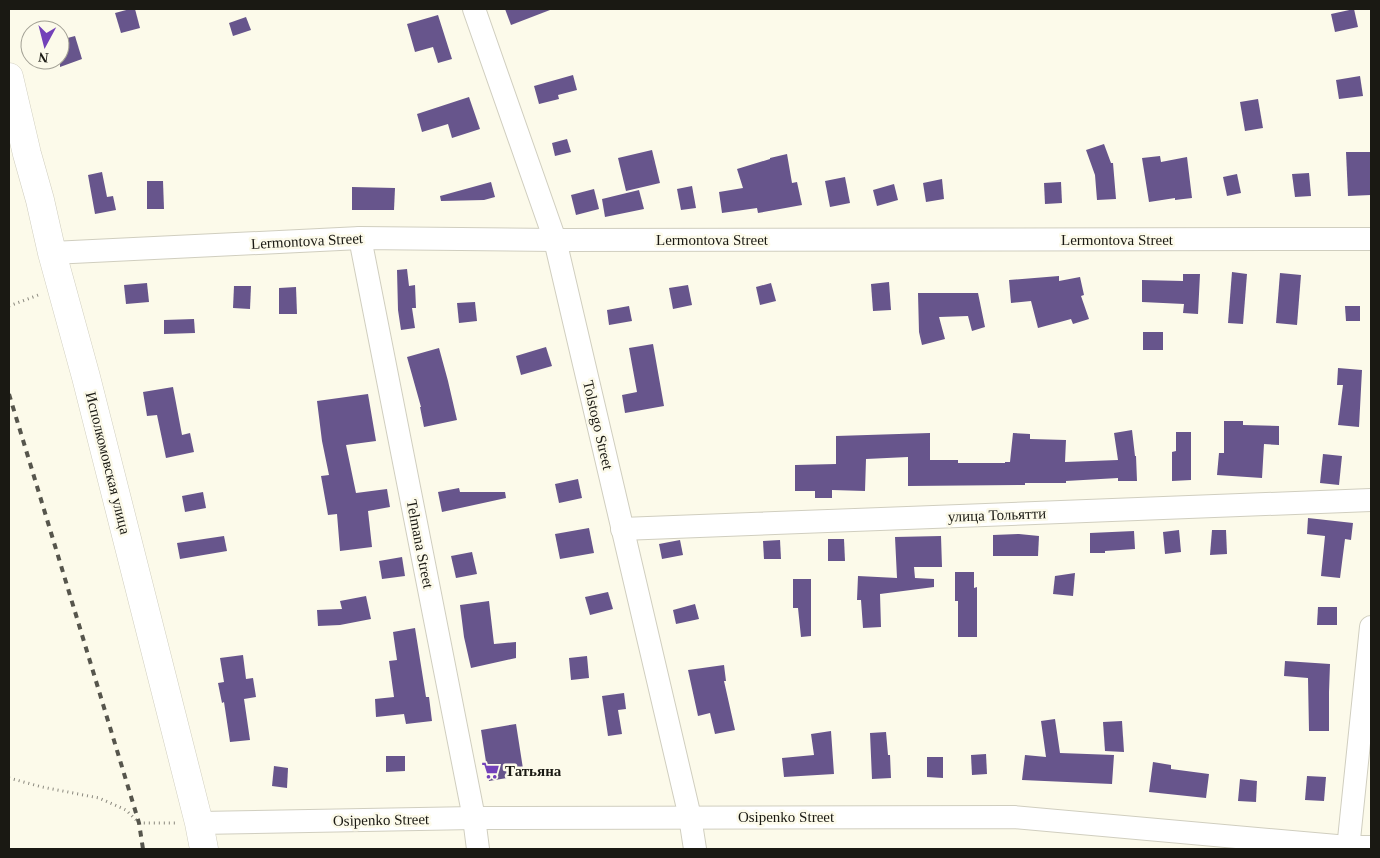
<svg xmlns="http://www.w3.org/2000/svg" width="1380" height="858" font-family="Georgia,serif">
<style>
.building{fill:#67558c}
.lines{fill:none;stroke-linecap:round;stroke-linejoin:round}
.minor-casing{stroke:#d0cebf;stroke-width:24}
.major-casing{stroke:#d0cebf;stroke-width:29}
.path{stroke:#8a887e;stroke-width:3;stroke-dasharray:1 4;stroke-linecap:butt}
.minor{stroke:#fff;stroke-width:22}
.major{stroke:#fff;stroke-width:28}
.rail{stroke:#56554c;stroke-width:4;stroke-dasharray:6 6;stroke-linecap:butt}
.labels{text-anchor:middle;stroke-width:5;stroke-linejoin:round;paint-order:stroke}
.street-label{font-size:15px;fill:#1a1913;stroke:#fcfaea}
.poi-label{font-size:15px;font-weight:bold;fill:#1a1913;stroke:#fcfaea;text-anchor:start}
</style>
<rect width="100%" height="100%" fill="#fcfaea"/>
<g class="building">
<path d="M130,9H135L140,28L121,33L115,13Z"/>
<path d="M505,9H550V10L511,25Z"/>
<path d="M1354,9L1358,27L1335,32L1331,14Z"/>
<path d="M438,15L452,59L438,63L433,47L415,52L407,24Z"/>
<path d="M246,17L251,30L233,36L229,23Z"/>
<path d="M75,36L82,59L60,67V40Z"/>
<path d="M573,75L577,90L558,95L559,99L539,104L534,86Z"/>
<path d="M1360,76L1363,96L1339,99L1336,80Z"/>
<path d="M469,97L480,129L452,138L448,124L422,132L417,114Z"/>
<path d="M1258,99L1263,128L1245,131L1240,102Z"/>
<path d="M567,139L571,152L555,156L552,143Z"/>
<path d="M1104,144L1111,163H1113L1116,199L1097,200L1095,175L1086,150Z"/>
<path d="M652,150L660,183L626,191L618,158Z"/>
<path d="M1346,152H1371V195L1348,196Z"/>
<path d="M787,154L792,183L797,182L802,205L758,213L757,208L722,213L719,192L743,188L737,169L770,159V158Z"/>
<path d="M1160,156L1161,162L1187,157L1192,198L1175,200V198L1149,202L1142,158Z"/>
<path d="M102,172L107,197L113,196L116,210L95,214L88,175Z"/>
<path d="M1309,173L1311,196L1295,197L1292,174Z"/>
<path d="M1237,174L1241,193L1227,196L1223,177Z"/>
<path d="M845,177L850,203L830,207L825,181Z"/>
<path d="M942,179L944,199L926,202L923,183Z"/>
<path d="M147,181H163L164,209H147Z"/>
<path d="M491,182L495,197L484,200L441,201L440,196Z"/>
<path d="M1061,182L1062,203L1045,204L1044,183Z"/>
<path d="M894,184L898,200L877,206L873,190Z"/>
<path d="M692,186L696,208L681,210L677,189Z"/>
<path d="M352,187L395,188L394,210H352Z"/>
<path d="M594,189L599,209L576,215L571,195Z"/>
<path d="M639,190L644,209L605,217L602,199Z"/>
<path d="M407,269L409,286L415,285L416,308H412L415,328L401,330L398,310L397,270Z"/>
<path d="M1232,272L1247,274L1243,324L1228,323Z"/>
<path d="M1280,273L1301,275L1297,325L1276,323Z"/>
<path d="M1183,274H1200L1198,314L1183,313L1184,304L1142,302V280L1183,281Z"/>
<path d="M1059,276V281L1080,277L1084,295L1081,296L1089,319L1073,324L1071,319L1038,328L1031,301L1011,303L1009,280Z"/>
<path d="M889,282L891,310L873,311L871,284Z"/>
<path d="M147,283L149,302L126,304L124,285Z"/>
<path d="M771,283L776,301L760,305L756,287Z"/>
<path d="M688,285L692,305L673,309L669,288Z"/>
<path d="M234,286H251L250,309L233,308Z"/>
<path d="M296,287L297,314H279V288Z"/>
<path d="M918,293H978L985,327L972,331L968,316L939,317L945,339L922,345L919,332Z"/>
<path d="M475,302L477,321L459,323L457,303Z"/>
<path d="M629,306L632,321L609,325L607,310Z"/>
<path d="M1345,306H1360V321H1346Z"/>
<path d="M194,319L195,333L164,334V320Z"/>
<rect x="1143" y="332" width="20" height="18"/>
<path d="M653,344L664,406L625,413L622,395L637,392L629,348Z"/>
<path d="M546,347L552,366L521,375L516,356Z"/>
<path d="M439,348L448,381L457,420L424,427L420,407H421L407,357Z"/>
<path d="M1338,368L1362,370L1359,427L1338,425L1343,385H1337Z"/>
<path d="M173,387L182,435L190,433L194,452L166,458L157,415L147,416L143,392Z"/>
<path d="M368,394L376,441L346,445L356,493L387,489L390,507L368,511L372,547L340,551L337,514L328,515L321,476L329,475L322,441L317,401Z"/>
<path d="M1224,421H1243V425L1279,426V445L1264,444L1262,478L1217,475L1219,453H1224Z"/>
<path d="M1132,430L1135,456H1136L1137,481H1118V478L1066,481V483H1025V485L908,486V457L866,459L865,491L832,490V498H815V491H795V465L836,464V436L930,433V460H958V463H1005V462H1010L1013,433L1030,434V439L1066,440L1065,462L1118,460L1114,433Z"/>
<path d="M1176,432H1191V480L1172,481V452L1176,451Z"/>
<path d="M1323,454L1342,456L1339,485L1320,483Z"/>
<path d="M578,479L582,498L559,503L555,484Z"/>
<path d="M459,488L460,492H505L506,498L442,512L438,492Z"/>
<path d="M203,492L206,508L185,512L182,496Z"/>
<path d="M1308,518L1353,523L1351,540L1345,539L1340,578L1321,576L1325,536L1307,534Z"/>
<path d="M589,528L594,553L560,559L555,534Z"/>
<path d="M1179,530L1181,552L1165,554L1163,532Z"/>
<path d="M1212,530H1226L1227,554L1210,555Z"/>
<path d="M1134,531L1135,549L1105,551V553H1090V533Z"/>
<path d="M1019,534L1039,536L1038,556H993V535Z"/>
<path d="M224,536L227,551L180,559L177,543Z"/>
<path d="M941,536L942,567H914L915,578L934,579V587L880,594L881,627L863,628L861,600H857L858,576L897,578L895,537Z"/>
<path d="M828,539H844L845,561H828Z"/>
<path d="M680,540L683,555L662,559L659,544Z"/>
<path d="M780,540L781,559H764L763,541Z"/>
<path d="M472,552L477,574L456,578L451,556Z"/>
<path d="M402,557L405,576L382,579L379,561Z"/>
<path d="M955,572H974V588L977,587V637H958V601H955Z"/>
<path d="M1075,573L1073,596L1053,594L1055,576Z"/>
<path d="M793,579H811V636L801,637L798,608H793Z"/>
<path d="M608,592L613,609L590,615L585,597Z"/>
<path d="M366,596L371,619L340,625L318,626L317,610L342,609L340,601Z"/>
<path d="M489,601L494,644L516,642V658L471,668L464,637L460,605Z"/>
<path d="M695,604L699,619L676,624L673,610Z"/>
<path d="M1318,607H1337V625H1317Z"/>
<path d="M415,628L426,697H429L432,721L406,724L404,714L376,717L375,699L394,697L389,661L397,660L393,632Z"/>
<path d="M243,655L246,679L253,678L256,697L244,699L250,740L230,742L224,702L222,703L218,683L224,682L220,658Z"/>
<path d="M587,656L589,678L571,680L569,658Z"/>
<path d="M1285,661L1330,664L1329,692V731H1309L1308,678L1284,676Z"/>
<path d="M724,665L726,681H724L735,730L715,734L710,713L698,716L688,670Z"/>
<path d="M624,693L626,709L618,710L622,734L608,736L602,696Z"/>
<path d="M1055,719L1060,753L1114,755L1112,784L1022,780L1025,755L1046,757L1041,721Z"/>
<path d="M1122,721L1124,752L1105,751L1103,722Z"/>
<path d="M516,724L524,775L489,781L481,730Z"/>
<path d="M831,731L834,774L784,777L782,758L814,755L811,734Z"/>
<path d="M886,732L888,755H890L891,778L872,779L870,733Z"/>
<path d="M986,754L987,774L972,775L971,755Z"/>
<path d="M386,756H405V771L386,772Z"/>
<path d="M927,757H943V778L927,777Z"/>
<path d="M1153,762L1171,765V769L1209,774L1206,798L1149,792Z"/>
<path d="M274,766L288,768L287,788L272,786Z"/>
<path d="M1307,776L1326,777L1324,801L1305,800Z"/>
<path d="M1240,779L1257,781L1256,802L1238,801Z"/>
</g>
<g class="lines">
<defs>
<g id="minor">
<path d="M474,9L555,240L690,817L695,849"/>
<path d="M360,238L474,818L478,849"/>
<path d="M52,253L360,238L555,240L1371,239"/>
<path d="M622,529L1371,500"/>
<path d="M199,823L474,818L1014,817L1348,847H1371"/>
<path d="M1348,849L1371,627"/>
</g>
<path id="major" d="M9,77L27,154L40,200L52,253L86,377L199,823L204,849"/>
</defs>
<use href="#minor" class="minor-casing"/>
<use href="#major" class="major-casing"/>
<g class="path">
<path d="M9,306L41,294"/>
<path d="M9,778L42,787L99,798L126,810L139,823H176"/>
</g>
<use href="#minor" class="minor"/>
<use href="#major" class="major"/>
<path class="rail" d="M9,394L139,823L143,849"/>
</g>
<defs>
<symbol id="supermarket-bare" viewBox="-9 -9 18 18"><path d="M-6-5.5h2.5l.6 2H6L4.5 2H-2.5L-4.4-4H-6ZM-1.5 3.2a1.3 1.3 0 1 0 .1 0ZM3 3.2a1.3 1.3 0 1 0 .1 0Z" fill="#7341b9" stroke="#fcfaea" stroke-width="2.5" paint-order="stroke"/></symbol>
</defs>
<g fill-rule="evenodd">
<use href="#supermarket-bare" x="478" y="758" width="25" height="25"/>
</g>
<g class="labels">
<g class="street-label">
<text x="712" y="245">Lermontova Street</text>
<text x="1117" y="245">Lermontova Street</text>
<text transform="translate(307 241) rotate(-3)" y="5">Lermontova Street</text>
<text transform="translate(598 425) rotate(77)" y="5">Tolstogo Street</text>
<text transform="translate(108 463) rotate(76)" y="5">Исполкомовская улица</text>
<text transform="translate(997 515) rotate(-2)" y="5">улица Тольятти</text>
<text transform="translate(420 544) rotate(79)" y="5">Telmana Street</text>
<text x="786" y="822">Osipenko Street</text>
<text transform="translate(381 820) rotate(-1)" y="5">Osipenko Street</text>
</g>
<g class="poi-label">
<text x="505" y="776">Татьяна</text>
</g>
</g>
<rect width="1380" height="858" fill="none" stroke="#1a1913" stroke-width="20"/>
<g transform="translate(45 45) rotate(187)"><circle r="24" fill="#fcfaea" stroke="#a2a094"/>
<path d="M0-4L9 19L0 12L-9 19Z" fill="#7341b9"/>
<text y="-8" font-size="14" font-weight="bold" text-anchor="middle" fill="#1a1913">N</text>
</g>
</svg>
